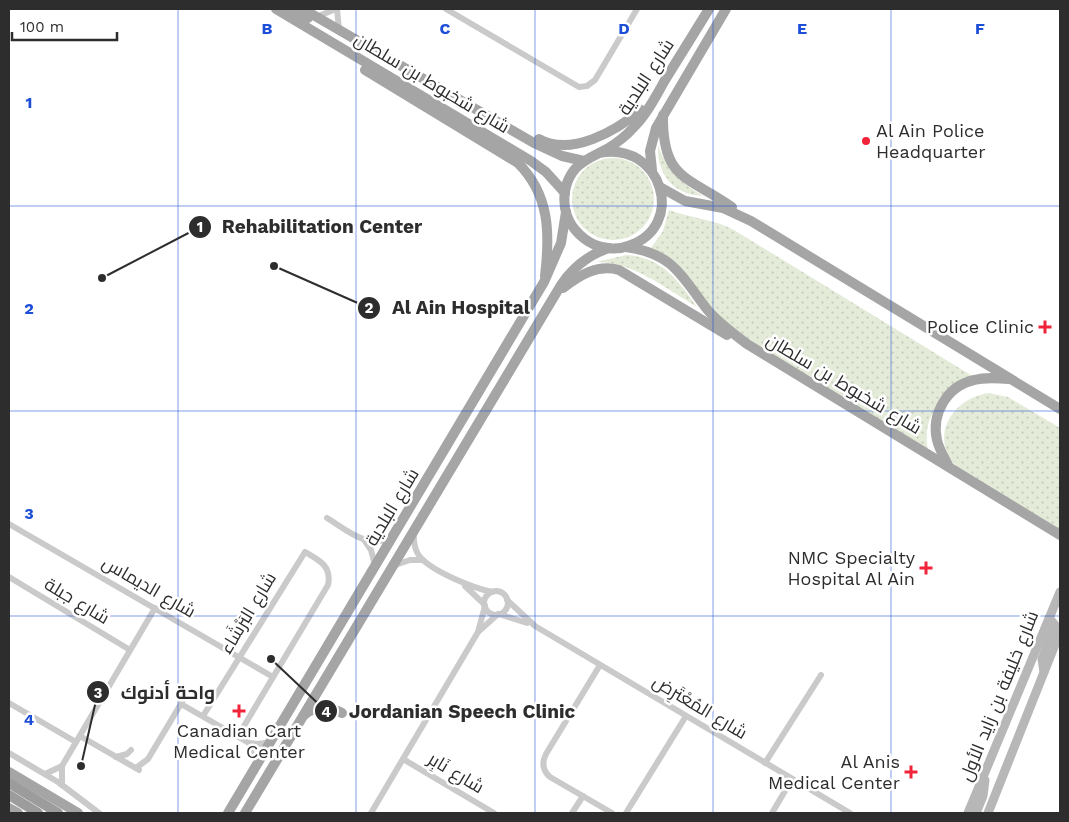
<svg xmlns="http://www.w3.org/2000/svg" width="1069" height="822" font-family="'Work Sans',Cairo,sans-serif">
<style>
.park{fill:url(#park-dots)}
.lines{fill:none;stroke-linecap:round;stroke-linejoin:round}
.minor{stroke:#cacaca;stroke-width:6}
.secondary{stroke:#b7b7b7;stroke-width:9}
.primary{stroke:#a5a5a5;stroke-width:10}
.trunk{stroke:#9c9c9c;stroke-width:10}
.grid{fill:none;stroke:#1d4ed8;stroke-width:1;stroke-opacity:0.55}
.poi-dot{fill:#f02339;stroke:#fff;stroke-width:2}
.labels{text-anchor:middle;stroke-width:5;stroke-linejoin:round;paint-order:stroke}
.street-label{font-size:18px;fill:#2d2d2d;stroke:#fff}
.poi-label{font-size:18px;fill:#2d2d2d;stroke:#fff;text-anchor:end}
.grid-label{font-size:16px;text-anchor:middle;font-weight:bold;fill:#1d4ed8;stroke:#fff;stroke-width:5;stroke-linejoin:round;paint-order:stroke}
.leader{fill:none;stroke:#2d2d2d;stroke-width:2}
.callout-dot{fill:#2d2d2d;stroke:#fff;stroke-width:2}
.mark-label{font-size:15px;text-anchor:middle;font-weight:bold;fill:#fff}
.callout-label{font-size:19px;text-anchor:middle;font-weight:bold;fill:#2d2d2d;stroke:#fff;stroke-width:5;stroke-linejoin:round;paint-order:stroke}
</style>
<defs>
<pattern id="park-dots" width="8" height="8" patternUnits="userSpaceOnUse" patternTransform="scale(1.25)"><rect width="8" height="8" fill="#e4ecd9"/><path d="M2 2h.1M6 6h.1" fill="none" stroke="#c4cbbb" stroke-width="1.8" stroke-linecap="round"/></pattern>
</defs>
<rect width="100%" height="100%" fill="#fff"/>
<g class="park">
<path d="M658,146C668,170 681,183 703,196C674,195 657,175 658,146Z"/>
<circle cx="613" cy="199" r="41"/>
<path d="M669,210C691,218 713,219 734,230L974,377C944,400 921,409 928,452L734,334L694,288L648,252L663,231Z"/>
<path d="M626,255C662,257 678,280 697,307C665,288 634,262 596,262Z"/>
<path d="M989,393L1008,397L1060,428V535L957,467C928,437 952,398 989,393Z"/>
</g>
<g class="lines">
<g class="minor">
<path d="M337,9L339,30"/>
<path d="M446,9L579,87L587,86L595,80L637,9"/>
<path d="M316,17L336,9"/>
<path d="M327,518C347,530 367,549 390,538"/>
<path d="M9,524L273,677"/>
<path d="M414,532C413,541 415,552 421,558C434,572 473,588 492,592"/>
<path d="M365,541L371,550L375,565"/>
<path d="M395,565L410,560H422"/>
<path d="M9,577L130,650"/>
<path d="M465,586L484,604"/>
<circle cx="496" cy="603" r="12"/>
<path d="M507,600L535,626L850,813"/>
<path d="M499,614L527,623"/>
<path d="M478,632L485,606"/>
<path d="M600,665L546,754C542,762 542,770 550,777L612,813"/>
<path d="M9,703L76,742"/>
<path d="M181,704L249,743L258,744L271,742"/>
<path d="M203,716L305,552C319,560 332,566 328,585L244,726"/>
<path d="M80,736L139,770"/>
<path d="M249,743L258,764"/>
<path d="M9,753L58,782L99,813"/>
<path d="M116,757L127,754L131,750"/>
<path d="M403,759L494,813"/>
<path d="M765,763L821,675"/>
<path d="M136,768L148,759L188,692"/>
<path d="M45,774L62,766"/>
<path d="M62,785V766L155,608"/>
<path d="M371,813L478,632L498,614"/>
<path d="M572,813L583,796"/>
<path d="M626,813L686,716"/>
<path d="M772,813L792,779"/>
</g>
<g class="secondary">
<path d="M1044,672L1042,659L1055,625L1049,618"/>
<path d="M968,813L1060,592"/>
<path d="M976,813L983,796L985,780"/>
<path d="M988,813L1060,632"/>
</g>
<g class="primary">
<path d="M276,9L531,161L546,172L565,193"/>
<path d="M292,9L308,18"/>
<path d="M303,9L534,143L562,156L584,161"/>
<path d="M365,70L518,163C550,195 550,234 545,276"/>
<path d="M663,115C662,179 687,176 732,207"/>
<path d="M539,139C571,157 616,131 641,110"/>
<path d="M599,153C662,140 688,227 628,246C618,250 605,249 595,245C580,238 568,225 565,208C563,194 566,180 575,169C584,159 596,155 607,149C617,143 626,136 634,127C647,114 656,96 665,80C680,56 694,33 709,9"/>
<path d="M652,170L650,151L656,128L726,9"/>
<path d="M660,187L685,201L723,208L751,221L1060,409"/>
<path d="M626,247C672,253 681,275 706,308C717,322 733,333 747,344L1060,535"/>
<path d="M563,288C580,275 597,264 619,270L727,335"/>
<path d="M948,465C944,457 939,449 937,440C931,414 947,386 974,380C985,377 997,378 1009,379"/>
<path d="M304,715C317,705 328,706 342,713"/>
<path d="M9,772L78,813"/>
<path d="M9,808L18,813"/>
<path d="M228,813L544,282L561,243L566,212"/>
<path d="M245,813L561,285C573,267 588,255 609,248"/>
</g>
<g class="trunk">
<path d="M9,783L58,813"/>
<path d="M9,795L38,813"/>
</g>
</g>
<path class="grid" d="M178,9V813M356,9V813M535,9V813M713,9V813M891,9V813M9,206H1060M9,411H1060M9,616H1060"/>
<g class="poi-dot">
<circle cx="866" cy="141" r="5"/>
<path d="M1042.5 319.5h5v5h5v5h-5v5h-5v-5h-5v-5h5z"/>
<path d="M923.5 560.5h5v5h5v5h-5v5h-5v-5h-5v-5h5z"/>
<path d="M236.5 703.5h5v5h5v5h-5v5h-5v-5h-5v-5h5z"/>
<path d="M908.5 764.5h5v5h5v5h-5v5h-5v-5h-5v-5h5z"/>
</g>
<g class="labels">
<g class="street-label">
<text transform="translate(646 77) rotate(-57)" y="6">شارع البلدية</text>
<text transform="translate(432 83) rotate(31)" y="6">شارع شخبوط بن سلطان</text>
<text transform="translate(844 384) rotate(31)" y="6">شارع شخبوط بن سلطان</text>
<text transform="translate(392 507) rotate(-59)" y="6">شارع البلدية</text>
<text transform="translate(149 587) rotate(30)" y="6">شارع الديماس</text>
<text transform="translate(77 601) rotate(31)" y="6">شارع جبلة</text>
<text transform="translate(248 613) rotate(-59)" y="6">شارع البَرْشَاء</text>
<text transform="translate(999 696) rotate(-68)" y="6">شارع خليفة بن زايد الأول</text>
<text transform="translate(700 707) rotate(31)" y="6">شارع المُعْتَرِض</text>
<text transform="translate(456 773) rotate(31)" y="6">شارع نَابِر</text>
</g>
<g class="poi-label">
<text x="876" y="137" text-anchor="start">Al Ain Police<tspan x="876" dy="21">Headquarter</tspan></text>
<text x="1034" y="333">Police Clinic</text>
<text x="915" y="564">NMC Specialty<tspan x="915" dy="21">Hospital Al Ain</tspan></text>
<text x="239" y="737" text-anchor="middle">Canadian Cart<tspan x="239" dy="21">Medical Center</tspan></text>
<text x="900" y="768">Al Anis<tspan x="900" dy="21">Medical Center</tspan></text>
</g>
</g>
<g class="grid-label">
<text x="267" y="34">B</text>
<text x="445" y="34">C</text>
<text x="624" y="34">D</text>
<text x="802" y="34">E</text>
<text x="980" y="34">F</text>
<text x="29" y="108">1</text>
<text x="29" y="314">2</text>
<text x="29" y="519">3</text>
<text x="29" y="725">4</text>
</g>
<path class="leader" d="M102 278L200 227M274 266L369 308M81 766L98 692M271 659L326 711"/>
<g class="callout-dot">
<circle cx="102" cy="278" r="5"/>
<circle cx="274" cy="266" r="5"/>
<circle cx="81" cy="766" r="5"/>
<circle cx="271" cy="659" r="5"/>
<circle cx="200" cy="227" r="12"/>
<circle cx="369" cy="308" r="12"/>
<circle cx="98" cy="692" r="12"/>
<circle cx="326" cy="711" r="12"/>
</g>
<g class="mark-label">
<text x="200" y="232">1</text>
<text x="369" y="313">2</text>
<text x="98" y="698">3</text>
<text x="326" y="717">4</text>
</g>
<g class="callout-label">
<text x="322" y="233">Rehabilitation Center</text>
<text x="461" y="314">Al Ain Hospital</text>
<text x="168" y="699">واحة أدنوك</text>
<text x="462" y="718">Jordanian Speech Clinic</text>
</g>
<rect width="1069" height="822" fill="none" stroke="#2d2d2d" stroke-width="20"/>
<path d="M12 32v8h105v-8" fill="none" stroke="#2d2d2d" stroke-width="2.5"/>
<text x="20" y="32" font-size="15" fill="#2d2d2d" stroke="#ffffff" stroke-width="4" paint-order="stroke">100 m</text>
</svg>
